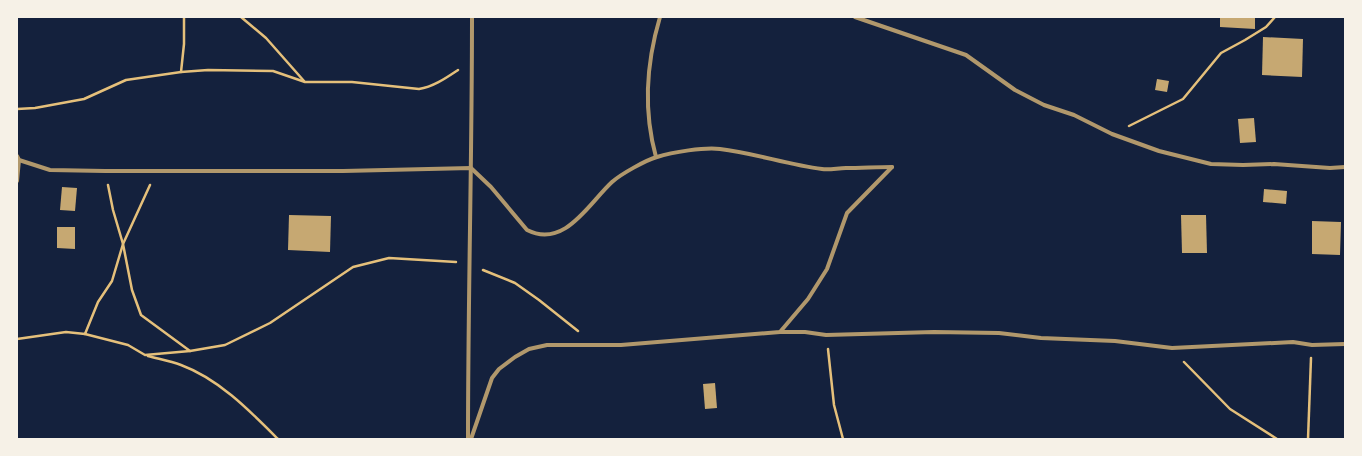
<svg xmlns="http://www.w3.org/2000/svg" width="1362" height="456" font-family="Mulish,sans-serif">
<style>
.building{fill:#c6a872}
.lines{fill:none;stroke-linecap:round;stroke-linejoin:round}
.path{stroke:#e5c07b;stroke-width:2.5}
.minor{stroke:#b1986c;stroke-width:4}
</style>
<rect width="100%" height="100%" fill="#14213d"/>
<g class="building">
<path d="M1220,17H1255V29L1220,27Z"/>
<path d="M1263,37L1303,39L1302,77L1262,75Z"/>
<path d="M1157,79L1169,81L1167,92L1155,90Z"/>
<path d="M1254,118L1256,142L1240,143L1238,119Z"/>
<path d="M62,187L77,188L75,211L60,210Z"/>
<path d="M1264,189L1287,191L1286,204L1263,202Z"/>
<path d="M289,215L331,216L330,252L288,250Z"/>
<path d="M1181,215H1206L1207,253H1182Z"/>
<path d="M1312,221L1341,222L1340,255L1312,254Z"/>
<path d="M57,227H75V249L57,248Z"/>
<path d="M715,383L717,408L705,409L703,384Z"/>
</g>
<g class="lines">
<g class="path">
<path d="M241,17L266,38L304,81"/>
<path d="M181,72L184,44V17"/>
<path d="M17,109L35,108L84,99L126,80L181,72L208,70L273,71L305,82H352L419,89C433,87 446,78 458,70"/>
<path d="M1129,126L1183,99L1221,53L1245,40L1266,27L1275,17"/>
<path d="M108,185L113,210L123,244L132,290L141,315L190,351"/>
<path d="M483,270L515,283L539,300L578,331"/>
<path d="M85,334L128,345L145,355L190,351L225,345L270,323L353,267L389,258L456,262"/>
<path d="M17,339L66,332L85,334L98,302L112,281L123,244L150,185"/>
<path d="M828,349L834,405L843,439"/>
<path d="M148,356C159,359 170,361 181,365C219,379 250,411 278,439"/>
<path d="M1184,362L1230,409L1277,439"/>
<path d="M1308,439L1311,358"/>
</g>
<g class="minor">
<path d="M855,17L966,55L1015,90L1044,105L1074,115L1112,134L1159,151L1211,164L1243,165L1274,164L1330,168L1345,167"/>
<path d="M17,156L19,160L50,170L105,171H343L471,168L491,187L527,230C565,249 589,203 612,182C621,174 646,160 657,157C672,152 705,147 720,149C755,153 788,165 822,169C830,170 838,168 846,168C861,168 877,167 892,167"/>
<path d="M656,157C643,110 646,64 660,17"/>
<path d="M17,181L19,160"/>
<path d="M780,332H805L826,335L934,332L999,333L1041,338L1115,341L1172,348L1293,342L1312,345L1345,344"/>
<path d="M468,439C468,298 472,158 472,17"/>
<path d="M471,439L492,378L499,369L515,357L529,349L547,345H621L780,332L808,299L827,269L847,213L892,167"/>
</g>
</g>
<rect width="1362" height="456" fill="none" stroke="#f6f1e7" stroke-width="36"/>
</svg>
